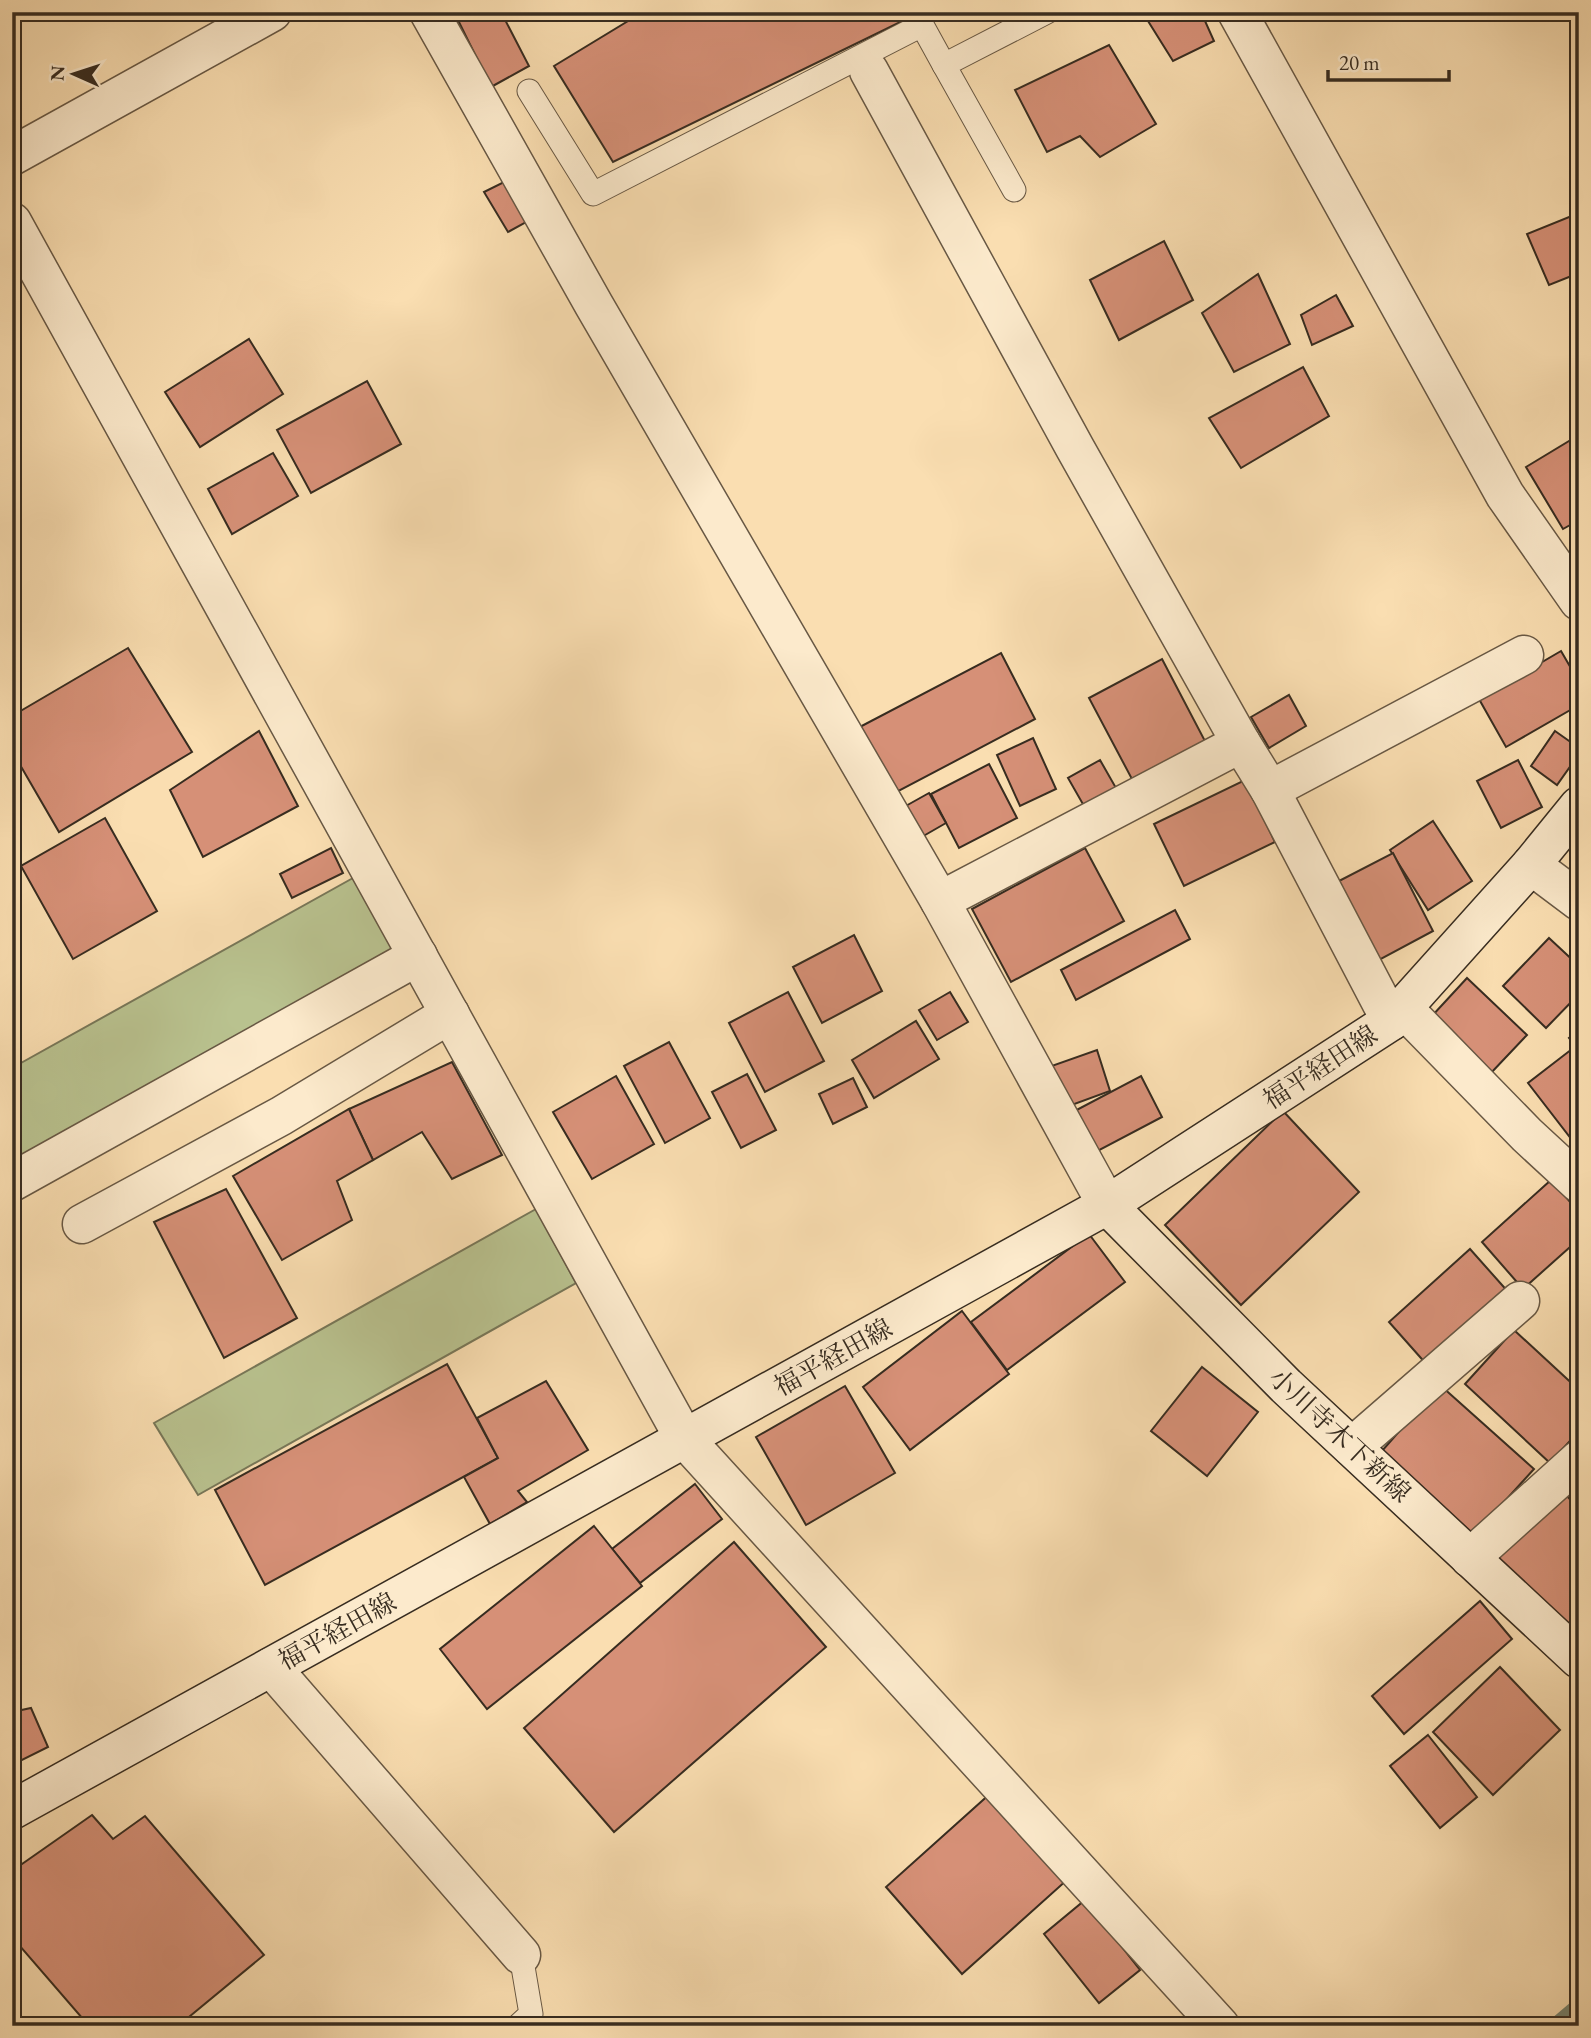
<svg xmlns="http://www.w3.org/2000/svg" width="1591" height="2038" font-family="'EB Garamond','Noto Serif JP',serif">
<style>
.green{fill:#b9c28f;stroke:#787758;stroke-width:2}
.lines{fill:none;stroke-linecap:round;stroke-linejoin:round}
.stream{stroke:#758370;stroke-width:12}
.building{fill:#d69077;stroke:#372c20;stroke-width:2}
.service-casing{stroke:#685844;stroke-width:25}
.minor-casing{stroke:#685844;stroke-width:41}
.tertiary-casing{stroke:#685844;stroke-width:41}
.secondary-casing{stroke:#372c20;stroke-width:41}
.service{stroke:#fceacc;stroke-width:23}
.minor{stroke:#fceacc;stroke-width:38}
.tertiary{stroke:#fceacc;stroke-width:38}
.secondary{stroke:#fceacc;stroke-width:38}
.labels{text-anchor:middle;stroke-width:5;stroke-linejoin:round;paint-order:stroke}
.street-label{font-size:26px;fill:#372c20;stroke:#fceacc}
</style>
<rect width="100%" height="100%" fill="#fadeb1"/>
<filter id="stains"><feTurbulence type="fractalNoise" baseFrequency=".00286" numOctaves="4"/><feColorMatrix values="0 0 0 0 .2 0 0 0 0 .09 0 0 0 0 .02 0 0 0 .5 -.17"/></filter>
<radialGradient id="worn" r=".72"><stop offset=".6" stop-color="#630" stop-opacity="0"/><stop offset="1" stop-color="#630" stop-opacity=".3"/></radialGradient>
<g class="green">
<path d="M353,878L398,957L12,1168V1068Z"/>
<path d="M536,1209L576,1283L198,1495L154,1423Z"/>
</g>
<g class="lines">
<path class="stream" d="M1552,2026L1579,2003"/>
</g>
<g class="building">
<path d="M454,12H501L529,66L491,87Z"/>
<path d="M643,12H921L613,162L554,66Z"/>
<path d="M1170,12H1201L1214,41L1173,61L1148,21Z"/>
<path d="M1109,45L1156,124L1100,157L1080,136L1047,152L1015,90Z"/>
<path d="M504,182L526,222L508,232L484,192Z"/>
<path d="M1579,213V273L1549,285L1527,234Z"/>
<path d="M1164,241L1193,300L1119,340L1090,280Z"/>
<path d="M1258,274L1290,344L1234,372L1202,313Z"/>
<path d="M1336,295L1353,326L1312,345L1301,315Z"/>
<path d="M249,339L283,394L200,447L165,392Z"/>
<path d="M1303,367L1329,416L1241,468L1209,418Z"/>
<path d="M367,381L401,444L311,493L277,430Z"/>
<path d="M1579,435V520L1563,529L1526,467Z"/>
<path d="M273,453L298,496L232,534L208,489Z"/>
<path d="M128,648L192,752L59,832L12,751V716Z"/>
<path d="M1561,651L1579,682V705L1506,747L1479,699Z"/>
<path d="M1001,653L1035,719L889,796L854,730Z"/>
<path d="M1162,659L1206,743L1133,781L1089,698Z"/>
<path d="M1289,695L1306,726L1269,748L1251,717Z"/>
<path d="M259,731L298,806L203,857L170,790Z"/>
<path d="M1555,731L1579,748V754L1557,785L1531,766Z"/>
<path d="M1033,738L1056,789L1020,806L997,755Z"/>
<path d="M1100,760L1116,788L1084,806L1068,778Z"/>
<path d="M1518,760L1542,807L1501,828L1477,781Z"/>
<path d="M989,764L1017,818L959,848L931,794Z"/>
<path d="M1245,780L1275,842L1184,886L1154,824Z"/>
<path d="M929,793L946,823L913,842L895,812Z"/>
<path d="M105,818L157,911L73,959L21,866Z"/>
<path d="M1433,821L1472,881L1428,910L1390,850Z"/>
<path d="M331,848L343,873L292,898L280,874Z"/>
<path d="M1085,848L1124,921L1011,982L972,909Z"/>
<path d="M1393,853L1433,931L1379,960L1339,881Z"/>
<path d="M1175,910L1190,939L1076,1000L1061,970Z"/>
<path d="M854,935L882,991L822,1023L793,967Z"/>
<path d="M1549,938L1579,966V994L1546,1028L1503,986Z"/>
<path d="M1467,978L1527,1035L1490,1074L1431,1017Z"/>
<path d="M788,992L824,1061L765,1092L729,1023Z"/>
<path d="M950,992L968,1022L937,1040L919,1010Z"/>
<path d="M916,1021L939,1059L874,1098L852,1060Z"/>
<path d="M1579,1030V1051L1569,1038Z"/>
<path d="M669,1042L710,1118L665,1143L624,1066Z"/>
<path d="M1572,1049L1579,1057V1149L1528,1083Z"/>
<path d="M1097,1050L1110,1091L1058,1110L1043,1069Z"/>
<path d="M452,1062L502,1155L452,1179L422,1132L373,1160L349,1109Z"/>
<path d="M747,1074L776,1130L741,1148L712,1092Z"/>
<path d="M616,1076L654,1144L592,1179L553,1112Z"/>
<path d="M1141,1076L1162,1117L1090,1155L1069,1114Z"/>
<path d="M853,1078L867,1107L833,1124L819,1094Z"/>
<path d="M349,1109L373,1160L337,1181L352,1220L282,1260L233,1176Z"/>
<path d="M1283,1111L1359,1192L1241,1305L1165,1225Z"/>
<path d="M1551,1180L1579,1212V1239L1523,1289L1482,1242Z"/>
<path d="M226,1189L297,1318L224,1358L154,1222Z"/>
<path d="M1089,1234L1125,1282L1007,1370L971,1322Z"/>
<path d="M1470,1249L1510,1294L1428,1366L1389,1322Z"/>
<path d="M962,1311L1009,1374L910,1450L863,1387Z"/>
<path d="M1514,1330L1579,1390V1431L1550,1463L1465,1384Z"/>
<path d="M447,1364L498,1458L265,1585L215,1490Z"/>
<path d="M1202,1367L1258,1412L1207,1476L1151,1431Z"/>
<path d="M546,1381L588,1450L518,1491L527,1502L490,1524L464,1477L498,1458L477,1418Z"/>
<path d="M1440,1385L1534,1469L1474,1535L1381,1452Z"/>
<path d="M845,1386L895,1473L806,1525L756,1437Z"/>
<path d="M695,1484L722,1519L640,1583L612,1549Z"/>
<path d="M1567,1496L1579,1509V1621L1566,1633L1498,1558Z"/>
<path d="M594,1526L642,1586L487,1709L440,1649Z"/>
<path d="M734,1542L826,1647L614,1832L524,1728Z"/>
<path d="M1480,1601L1512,1639L1404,1734L1372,1696Z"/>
<path d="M1500,1667L1560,1730L1493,1795L1433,1732Z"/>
<path d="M31,1708L48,1747L12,1765V1712Z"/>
<path d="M1428,1735L1477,1797L1440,1828L1390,1766Z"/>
<path d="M992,1792L1068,1879L962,1974L886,1887Z"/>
<path d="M92,1815L113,1839L145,1816L264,1955L178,2026H89L12,1937V1855L22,1864Z"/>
<path d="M1085,1900L1140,1970L1099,2003L1044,1934Z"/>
</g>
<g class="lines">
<defs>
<g id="service">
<path d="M529,91L593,194L922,25L944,65"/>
<path d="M1014,190L944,65L1047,12"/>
<path d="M518,2026L531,2014L521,1955"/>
</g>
<g id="minor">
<path d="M429,12L594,305L940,901L1107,1205"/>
<path d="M1237,12L1505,495L1579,601"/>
<path d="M869,71L1075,448L1241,743"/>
<path d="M12,156L272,12"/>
<path d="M12,222L684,1438L1220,2026"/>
<path d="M1270,790L1524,655"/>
<path d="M940,901L1241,743L1270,790L1391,1021"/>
<path d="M1403,1008L1527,1135L1579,1183"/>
<path d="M12,1182L418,956"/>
<path d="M82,1224L281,1116L450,1014"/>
<path d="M1352,1447L1520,1301"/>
<path d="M1470,1558L1579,1460"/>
<path d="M271,1667L521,1955"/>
</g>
<path id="tertiary" d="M1531,865L1579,901"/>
<g id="secondary">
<path d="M1107,1205L1286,1386L1579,1659"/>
<path d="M12,1810L1107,1205L1391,1021L1531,865L1579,806"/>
</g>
</defs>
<use href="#service" class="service-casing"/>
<use href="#minor" class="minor-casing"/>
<use href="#tertiary" class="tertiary-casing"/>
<use href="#secondary" class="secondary-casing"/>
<use href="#service" class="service"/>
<use href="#minor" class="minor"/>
<use href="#tertiary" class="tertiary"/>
<use href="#secondary" class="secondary"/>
</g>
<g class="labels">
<g class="street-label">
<text transform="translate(1320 1067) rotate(-33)" y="9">福平経田線</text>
<text transform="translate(833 1357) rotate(-29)" y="9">福平経田線</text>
<text transform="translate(1340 1435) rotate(43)" y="9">小川寺木下新線</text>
<text transform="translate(337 1631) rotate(-29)" y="9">福平経田線</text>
</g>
</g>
<rect width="1591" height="2038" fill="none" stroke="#fadeb1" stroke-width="42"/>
<rect x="14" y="14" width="1563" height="2010" fill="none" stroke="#372c20" stroke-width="3.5"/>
<rect x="21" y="21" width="1549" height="1996" fill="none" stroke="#372c20" stroke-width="2"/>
<g transform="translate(74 74) rotate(273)" stroke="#fceacc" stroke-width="5" paint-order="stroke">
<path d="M0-5L12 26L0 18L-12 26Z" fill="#372c20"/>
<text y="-10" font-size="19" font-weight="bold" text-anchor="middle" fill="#372c20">N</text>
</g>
<path d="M1328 70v10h121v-10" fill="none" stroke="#372c20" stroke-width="3.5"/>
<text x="1339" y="70" font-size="21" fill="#372c20" stroke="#fceacc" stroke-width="5" paint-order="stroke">20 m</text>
<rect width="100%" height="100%" filter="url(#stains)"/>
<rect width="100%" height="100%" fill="url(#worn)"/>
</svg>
